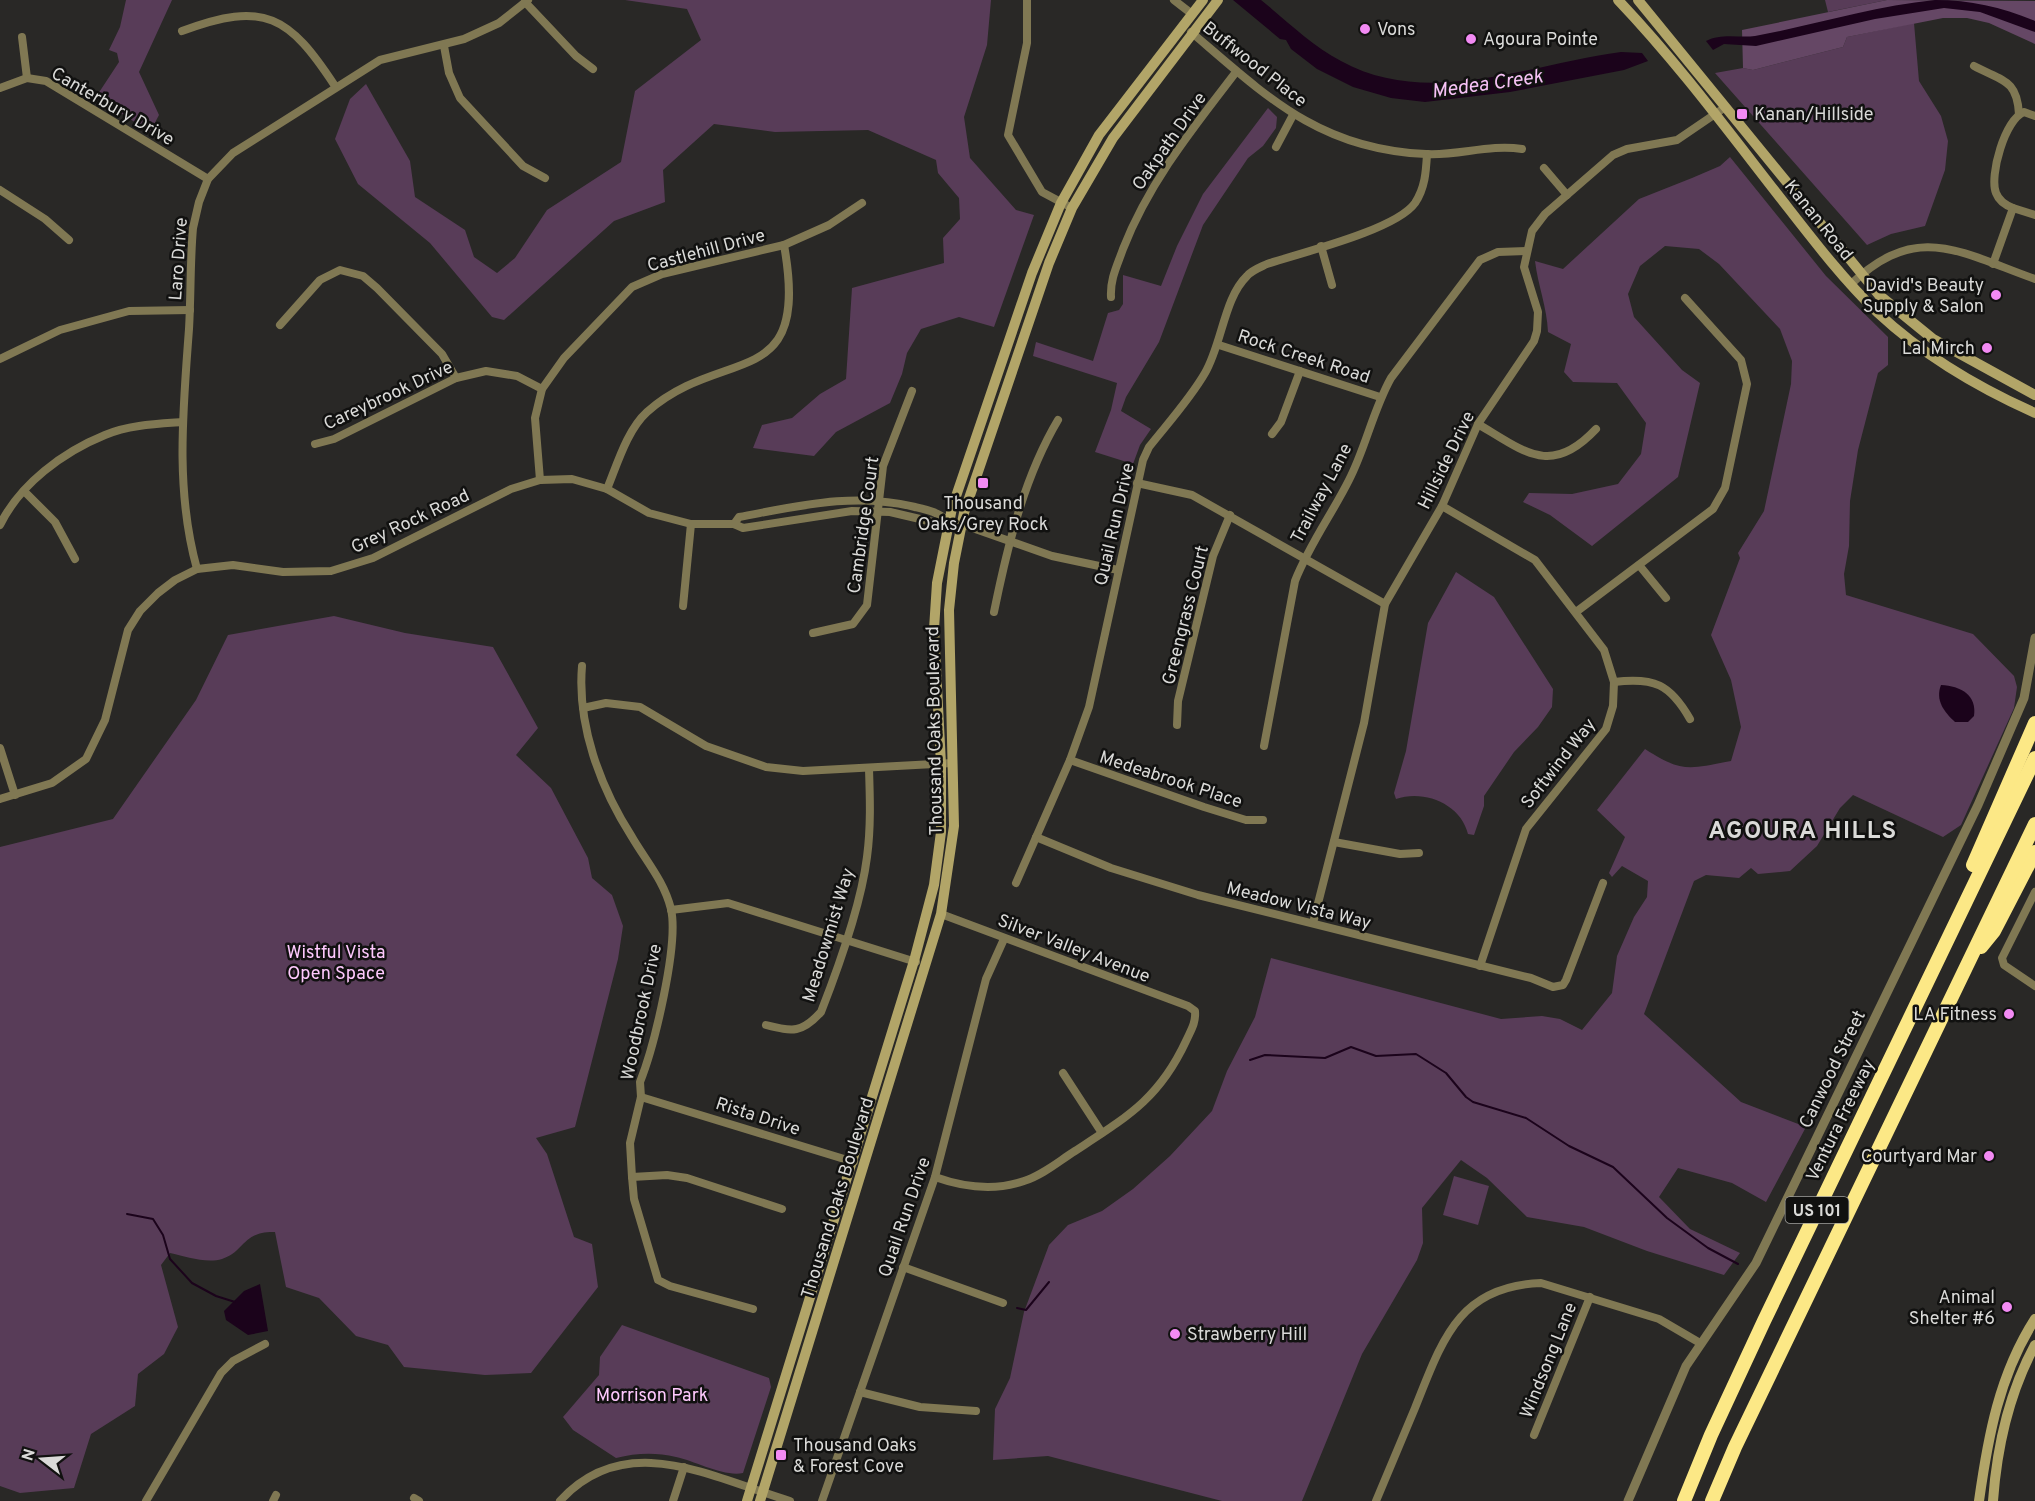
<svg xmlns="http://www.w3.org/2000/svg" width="2035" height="1501" font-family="Overpass,sans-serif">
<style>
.green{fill:#583c58}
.forest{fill:#654765}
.water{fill:#1b031b}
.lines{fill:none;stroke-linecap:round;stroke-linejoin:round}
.stream{stroke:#1b031b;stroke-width:2}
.minor{stroke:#807853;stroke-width:8}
.tertiary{stroke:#807853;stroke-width:9}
.secondary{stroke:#b2a568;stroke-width:10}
.motorway{stroke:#fce886;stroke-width:14}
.poi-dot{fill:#f28af3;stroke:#111110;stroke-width:2}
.labels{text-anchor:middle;stroke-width:5;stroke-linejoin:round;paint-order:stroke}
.shield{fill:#111110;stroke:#9e9e9c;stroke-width:1.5}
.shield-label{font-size:16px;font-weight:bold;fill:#dadad8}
.poi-label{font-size:18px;fill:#dadad8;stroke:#111110;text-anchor:start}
.street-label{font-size:18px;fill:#dadad8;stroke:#111110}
.park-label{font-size:18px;fill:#ffc9fe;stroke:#111110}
.water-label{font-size:20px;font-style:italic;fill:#f6c1f5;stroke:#111110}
.district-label{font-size:24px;font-weight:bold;letter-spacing:1.5px;fill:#dadad8;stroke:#111110}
</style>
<rect width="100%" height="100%" fill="#292826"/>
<g class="green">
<path d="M126,0H172L139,72L159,115L150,132L96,97L119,62L117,53L109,50L120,27Z"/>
<path d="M625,0H991L987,45L964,117L970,158L1016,210L1034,215L994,327L959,317L921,329L907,353L902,374L890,403L836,432L814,456L753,448L762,425L792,418L820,394L846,379L852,288L944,263L943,238L960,219L959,198L938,173L936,160L868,130L775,132L714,124L663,170L665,202L614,221L504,320L492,317L430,243L358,184L335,139L350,99L366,84L410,161L415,197L465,230L474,257L497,273L515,258L547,210L621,162L635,91L701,40L687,9Z"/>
<path d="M1825,0H1887L1828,12Z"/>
<path d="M1914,23L1919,81L1941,116L1948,141L1945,170L1925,226L1891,234L1867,245L1715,73L1743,68L1753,70L1843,47L1847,37Z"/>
<path d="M1268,108L1277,117L1276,128L1263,146L1248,158L1203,225L1159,342L1126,397L1121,411L1151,429L1140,445L1133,464L1095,452L1111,410L1117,383L1033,356L1036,342L1093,361L1108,313L1119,310L1123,304V275L1161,286L1177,246L1203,194Z"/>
<path d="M1730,157L1826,276L1888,337V365L1878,373L1858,450L1850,501L1849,546L1844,574L1846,595L1973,634L2014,676L2017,687L2014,708L1961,825L1943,837L1853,795L1840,808L1817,846L1790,871L1758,874L1751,868L1739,878L1706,875L1694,881L1644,1014L1741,1102L1806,1127L1766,1202L1732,1183L1678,1168L1659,1197L1690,1229L1740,1253L1724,1275L1647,1251L1584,1227L1527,1217L1487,1178L1461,1160L1422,1208L1423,1243L1417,1260L1362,1354L1302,1501H1222L1048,1456L993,1460L995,1409L1010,1378L1024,1312L1049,1245L1068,1225L1102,1211L1133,1189L1170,1156L1212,1111L1227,1071L1255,1017L1271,958L1501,1019L1542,1016L1560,1019L1582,1030L1612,993L1617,956L1634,917L1647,897L1648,881L1622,866L1612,877L1609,873L1625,837L1597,810L1645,749C1682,773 1689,769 1731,761L1741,727L1731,680L1711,635L1740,558L1738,553L1764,511L1791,384L1792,361L1780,329L1719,264L1699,249L1665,246L1640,266L1628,294L1634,317L1682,370L1700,383L1678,477L1592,546L1550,515L1523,502L1529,493L1572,494L1618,484L1641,454L1646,423L1617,383L1573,382L1564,372L1571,344L1548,332C1547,307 1538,286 1535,261L1563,269L1639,199L1692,178L1720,166Z"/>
<path d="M1456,572L1494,597L1553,689L1552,707L1538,727L1514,752L1484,796V806L1474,835L1468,834C1461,804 1424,789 1396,799L1394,793L1406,751L1428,623Z"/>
<path d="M334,616L405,633L493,647L538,728L516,755L551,788L588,858L592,878L612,895L623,926L618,959L575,1127L536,1138L547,1154L574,1237L592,1244L598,1287L531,1373L485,1375L404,1367L388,1345L356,1336L319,1298L286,1287L275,1232C242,1231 245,1252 222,1259C206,1264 185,1256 170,1253L161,1265L178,1327L164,1354L138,1374L135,1406L91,1434L74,1488L20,1493L0,1486V847L113,819L196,700L228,635Z"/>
<path d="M1454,1176L1489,1186L1478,1225L1443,1215Z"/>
<path d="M622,1325L769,1378L771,1387L743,1473C724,1477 695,1461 676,1457C655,1452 636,1453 616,1458L573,1430L563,1417L599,1375L600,1357Z"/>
</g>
<path class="forest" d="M1887,0L2035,1V44L1989,23L1967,18H1943L1847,37L1843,47L1753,70L1743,68L1742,30Z"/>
<g class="water">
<path d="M1233,0H1261C1287,21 1311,45 1341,61C1428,109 1530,64 1621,52L1642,53L1648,61L1624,70L1510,92L1425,102L1391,98L1353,87L1317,69L1291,49L1286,40L1280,39Z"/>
<path d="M1935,0C1971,0 2001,7 2035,21V32L1980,12L1944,8L1875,19L1756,46L1724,44L1713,50L1706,41C1721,33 1739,38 1755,36C1815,25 1874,6 1935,0Z"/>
<path d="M1941,685C1961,686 1977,695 1974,716L1968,722H1955C1944,712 1935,700 1941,685Z"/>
<path d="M260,1284L268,1331L248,1335L226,1320L224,1311L244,1291Z"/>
</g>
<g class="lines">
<g class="stream">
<path d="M1250,1060L1265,1055L1325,1058L1351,1047L1376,1056L1416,1054L1446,1073L1466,1097L1473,1102L1526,1118L1569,1146L1613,1167L1667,1218L1708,1248L1738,1264"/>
<path d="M127,1214L153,1219L163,1235L170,1259L192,1283L216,1296L235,1302"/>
<path d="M1017,1308L1026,1310L1049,1282"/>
</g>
<g class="minor">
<path d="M1027,0V43L1008,135L1042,192L1072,208"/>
<path d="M1174,0L1192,14"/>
<path d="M525,2L576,56L593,69"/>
<path d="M182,31C265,0 289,16 335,86"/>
<path d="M1191,32C1266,96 1320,150 1426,154C1458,156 1489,144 1522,149"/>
<path d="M22,37L27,78"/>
<path d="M444,46L449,73L460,98L523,166L545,178"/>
<path d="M1974,66C2002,81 2017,79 2019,114"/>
<path d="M0,88L27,78L46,81L208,179"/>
<path d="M1276,147L1293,115"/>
<path d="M1544,168L1567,195"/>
<path d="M0,190L45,219L69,240"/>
<path d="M2013,208L2035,215"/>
<path d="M1321,246L1332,285"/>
<path d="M1993,264L2013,208C2005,205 1999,201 1996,193C1989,176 2005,119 2024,112L2035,116"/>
<path d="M1850,285C1917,221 1959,252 2035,279"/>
<path d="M1111,297C1110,279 1117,266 1123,249C1149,182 1193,128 1236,72"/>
<path d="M280,325L320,280L340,270L363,276L377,288L442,354L456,378"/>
<path d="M1219,345L1380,397"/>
<path d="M0,359L60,330L129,311L190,310"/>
<path d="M1478,424C1525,452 1551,477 1596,429"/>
<path d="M1272,434L1281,422L1300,371"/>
<path d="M315,444L334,439L456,378L486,371L517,376L542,389"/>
<path d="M540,480L535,418L542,389L564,358L632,287L662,274L784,245L829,225L862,203"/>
<path d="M1137,483L1192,495L1385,604"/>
<path d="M607,489C617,465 627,430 647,412C724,344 811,395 784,245"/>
<path d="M24,491L55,522L75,559"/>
<path d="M1442,506L1535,560L1604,650L1614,682L1613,706L1606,729L1526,829L1480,966"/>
<path d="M734,524L739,517C799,506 854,492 915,507C928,510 938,512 948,521"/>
<path d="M0,525C20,484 63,452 105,435C129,425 156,424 183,422"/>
<path d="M1639,565L1666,598"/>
<path d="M197,569C175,490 183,410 189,329C191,295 190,262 193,228L199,202L208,179L233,153L380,60L464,39L499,23L528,0"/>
<path d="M683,606L691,524"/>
<path d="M994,612C1007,548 1024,477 1058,420"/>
<path d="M1576,612L1713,509L1725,488L1747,384L1741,360L1685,298"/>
<path d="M813,633L853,624L867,605L883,466L912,391"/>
<path d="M582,666C577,725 600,787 632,837C646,861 664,881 671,909C679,945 654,1047 640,1082L641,1097L630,1143L632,1177L634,1199L658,1280L670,1286L753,1309"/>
<path d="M1614,682C1654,677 1670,684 1690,719"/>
<path d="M583,708L606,703L640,707L706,746L766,767L803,771L953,763"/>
<path d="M1177,725L1178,701L1213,556L1230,515"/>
<path d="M1264,746L1295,581C1309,545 1332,514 1349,480C1366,447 1373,410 1391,378L1480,260L1498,252L1526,251"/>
<path d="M0,748L15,795"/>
<path d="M1070,760L1204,807L1246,820H1263"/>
<path d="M0,799L52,783L86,759L105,720L128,630L140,611L158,593L175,580L197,569L233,565L283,572L331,571L373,558L511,489L540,480L572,479L607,489L649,513L691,524H734L743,528L852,511L890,512L937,523L948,521L961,524L1052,556L1118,570"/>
<path d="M1036,837L1111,868L1198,895L1531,978L1553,987L1563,985L1566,980L1603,883"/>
<path d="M1334,842L1400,854L1419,853"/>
<path d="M1016,883L1070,760L1089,707L1143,460L1149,447C1168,423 1190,399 1205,373C1222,344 1224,298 1247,276C1252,270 1261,267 1267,264C1300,253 1396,230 1415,203C1425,188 1426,172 1427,154"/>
<path d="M2035,892L2002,958L2004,965L2035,986"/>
<path d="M671,910L728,903L916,962"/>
<path d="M1313,923L1364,723L1385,604L1442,506L1478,424L1534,341L1537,331L1538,312L1524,267L1532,231L1545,214L1613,155L1627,149L1677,140L1724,108"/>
<path d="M766,1025C793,1032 802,1033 821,1012C839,966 861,905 867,857C871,827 870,798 869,769"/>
<path d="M1063,1073L1102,1133"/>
<path d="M641,1097L854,1162"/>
<path d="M632,1177L667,1175L687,1178L782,1209"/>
<path d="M935,1177C963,1187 995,1191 1024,1181C1043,1175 1059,1161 1075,1151C1127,1117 1159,1099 1186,1041C1191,1030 1196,1023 1195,1011L1188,1006L941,914"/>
<path d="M903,1267L1003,1303"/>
<path d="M860,1392L920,1407L976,1411"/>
<path d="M1534,1435L1590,1297"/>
<path d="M414,1498L419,1501"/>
<path d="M146,1501L221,1373L233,1361L265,1344"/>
<path d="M273,1501L276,1495"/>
<path d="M560,1501C626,1428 713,1478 790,1501"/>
<path d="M673,1501L684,1467"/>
<path d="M822,1501L935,1177L986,979L1004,939"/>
<path d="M1376,1501C1389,1470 1402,1439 1415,1408C1442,1341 1458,1286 1541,1283L1659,1319L1700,1343"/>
</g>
<path class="tertiary" d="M1628,1501L1686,1366L1756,1263L1978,805L2024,698L2035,638"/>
<g class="secondary">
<path d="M1618,0C1680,65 1734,139 1789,209C1817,245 1845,281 1878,313C1923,355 1979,388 2035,413"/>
<path d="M1638,0L1879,295L1933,339L2035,395"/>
<path d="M747,1501L914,961L934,885L941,832V764L934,629L937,583L952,508L1032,273L1061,203L1099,135L1203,0"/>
<path d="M760,1501L941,914L954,826L949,610L954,563L964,513L1049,263L1072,208L1113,138L1218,0"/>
<path d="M1979,1501C1988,1437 1999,1375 2035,1319"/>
<path d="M1993,1501C1997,1446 2009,1393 2035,1345"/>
</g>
<g class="motorway">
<path d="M1973,865L2035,723"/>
<path d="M1981,947L1994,931L2035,852"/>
<path d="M1684,1501L1711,1435L1764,1321L2035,758"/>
<path d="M1712,1501L1735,1447L2035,824"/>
</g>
</g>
<g class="poi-dot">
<circle cx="1365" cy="29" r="6"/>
<circle cx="1471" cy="39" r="6"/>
<rect x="1736" y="108" width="12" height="12" rx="3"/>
<circle cx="1996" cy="295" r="6"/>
<circle cx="1987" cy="348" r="6"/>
<rect x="977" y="477" width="12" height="12" rx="3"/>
<circle cx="2009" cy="1014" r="6"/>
<circle cx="1989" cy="1156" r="6"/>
<circle cx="2007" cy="1307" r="6"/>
<circle cx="1175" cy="1334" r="6"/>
<rect x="775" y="1449" width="12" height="12" rx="3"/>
</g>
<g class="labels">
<rect class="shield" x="1785.5" y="1197" width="63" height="26" rx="4.5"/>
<g class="shield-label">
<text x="1817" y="1216">US 101</text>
</g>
<g class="poi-label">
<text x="1377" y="35">Vons</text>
<text x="1483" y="45">Agoura Pointe</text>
<text x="1754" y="120">Kanan/Hillside</text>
<text x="1984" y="291" text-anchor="end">David's Beauty<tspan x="1984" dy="21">Supply &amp; Salon</tspan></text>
<text x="1975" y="354" text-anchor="end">Lal Mirch</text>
<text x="983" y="509" text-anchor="middle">Thousand<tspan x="983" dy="21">Oaks/Grey Rock</tspan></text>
<text x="1997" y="1020" text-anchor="end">LA Fitness</text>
<text x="1977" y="1162" text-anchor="end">Courtyard Mar</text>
<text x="1995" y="1303" text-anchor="end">Animal<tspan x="1995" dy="21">Shelter #6</tspan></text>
<text x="1187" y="1340">Strawberry Hill</text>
<text x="793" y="1451">Thousand Oaks<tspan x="793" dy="21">&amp; Forest Cove</tspan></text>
</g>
<g class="street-label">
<text transform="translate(1255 64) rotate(38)" y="6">Buffwood Place</text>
<text transform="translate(113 106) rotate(30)" y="6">Canterbury Drive</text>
<text transform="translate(1169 141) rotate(-55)" y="6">Oakpath Drive</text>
<text transform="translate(1819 220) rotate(51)" y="6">Kanan Road</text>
<text transform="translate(706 250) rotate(-15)" y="6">Castlehill Drive</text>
<text transform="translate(178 259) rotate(-86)" y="6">Laro Drive</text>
<text transform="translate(1304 356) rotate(18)" y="6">Rock Creek Road</text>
<text transform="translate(388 395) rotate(-25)" y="6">Careybrook Drive</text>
<text transform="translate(1446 460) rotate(-64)" y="6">Hillside Drive</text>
<text transform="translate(1321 493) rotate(-62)" y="6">Trailway Lane</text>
<text transform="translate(410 521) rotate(-25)" y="6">Grey Rock Road</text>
<text transform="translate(1114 524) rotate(-77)" y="6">Quail Run Drive</text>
<text transform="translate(863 525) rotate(-82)" y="6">Cambridge Court</text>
<text transform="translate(1185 615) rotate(-76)" y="6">Greengrass Court</text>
<text transform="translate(934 731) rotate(-91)" y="6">Thousand Oaks Boulevard</text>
<text transform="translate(1558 763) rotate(-52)" y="6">Softwind Way</text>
<text transform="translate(1171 779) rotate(18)" y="6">Medeabrook Place</text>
<text transform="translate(1299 905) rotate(14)" y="6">Meadow Vista Way</text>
<text transform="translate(828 935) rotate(-73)" y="6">Meadowmist Way</text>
<text transform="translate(1074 948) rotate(21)" y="6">Silver Valley Avenue</text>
<text transform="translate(641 1012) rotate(-78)" y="6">Woodbrook Drive</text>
<text transform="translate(1832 1069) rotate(-64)" y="6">Canwood Street</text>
<text transform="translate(758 1116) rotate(18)" y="6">Rista Drive</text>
<text transform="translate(1840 1120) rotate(-64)" y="6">Ventura Freeway</text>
<text transform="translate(837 1198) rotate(-73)" y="6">Thousand Oaks Boulevard</text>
<text transform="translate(904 1217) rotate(-71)" y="6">Quail Run Drive</text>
<text transform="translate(1548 1360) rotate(-68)" y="6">Windsong Lane</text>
</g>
<g class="park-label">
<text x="336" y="958">Wistful Vista<tspan x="336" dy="21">Open Space</tspan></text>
<text x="652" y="1401">Morrison Park</text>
</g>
<g class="water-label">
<text transform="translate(1487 83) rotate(-8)" y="7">Medea Creek</text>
</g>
<g class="district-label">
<text x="1803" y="838">AGOURA HILLS</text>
</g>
</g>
<g transform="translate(42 1459) rotate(287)" stroke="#111110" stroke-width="4.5" paint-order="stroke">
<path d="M0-4.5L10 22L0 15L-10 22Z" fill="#dadad8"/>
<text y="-9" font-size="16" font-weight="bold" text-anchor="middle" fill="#dadad8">N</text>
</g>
</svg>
